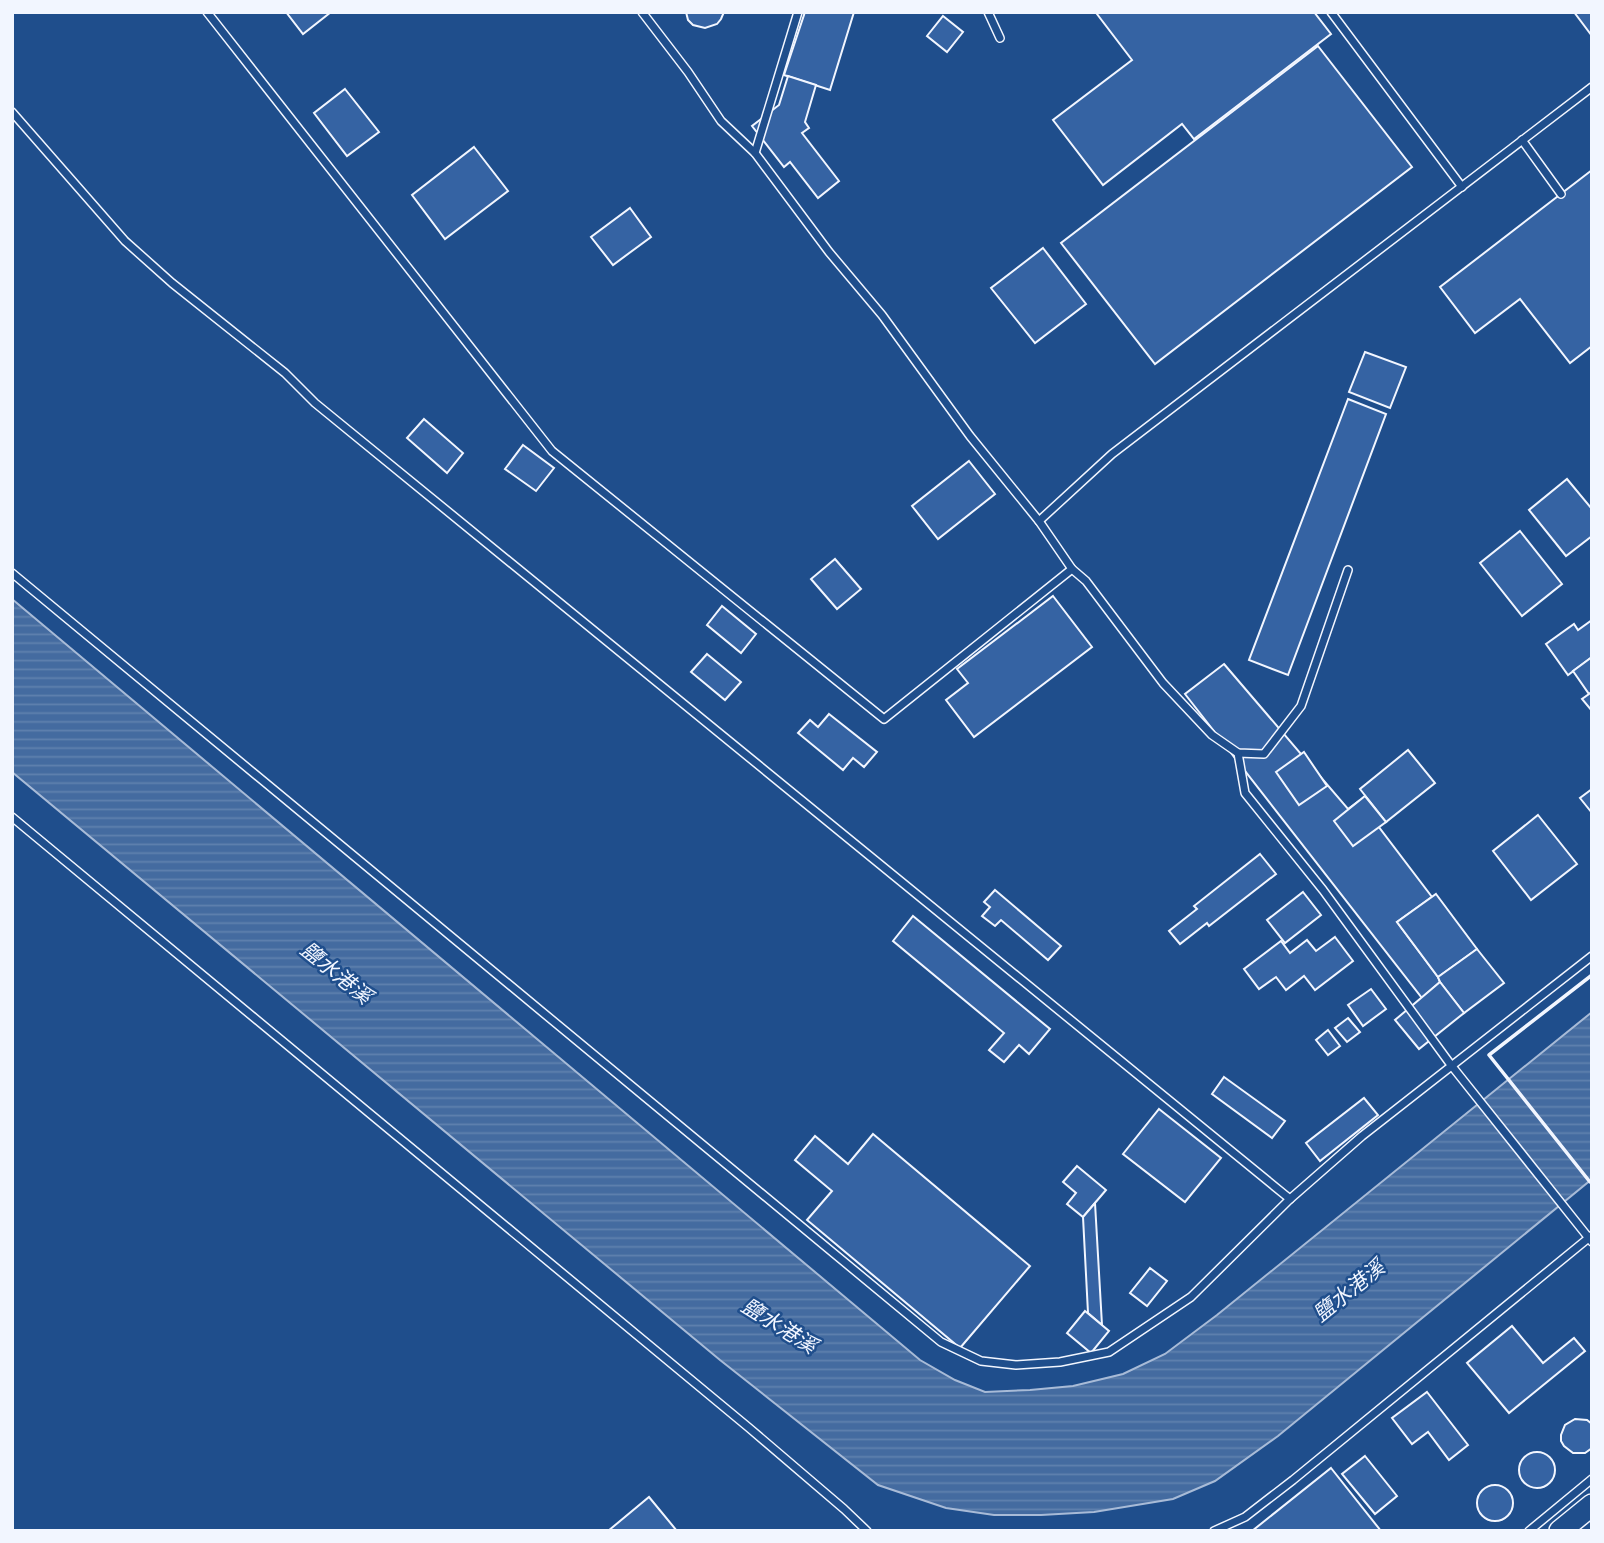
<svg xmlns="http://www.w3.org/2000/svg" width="1604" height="1543" font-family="Manrope,'Noto Sans TC',sans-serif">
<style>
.water{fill:url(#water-rules);stroke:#a8bbd7;stroke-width:2}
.building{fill:#3563a3;stroke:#f2f6ff;stroke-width:2}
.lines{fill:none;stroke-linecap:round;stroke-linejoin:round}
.lane-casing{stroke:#f2f6ff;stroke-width:10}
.secondary-casing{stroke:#f2f6ff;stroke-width:24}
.lane{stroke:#1f4e8c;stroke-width:7}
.secondary{stroke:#1f4e8c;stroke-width:21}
.wall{stroke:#f2f6ff;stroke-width:3.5}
.labels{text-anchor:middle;stroke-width:5;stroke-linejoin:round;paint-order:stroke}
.water-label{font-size:21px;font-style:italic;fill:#f2f6ff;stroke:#1f4e8c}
</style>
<defs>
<pattern id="water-rules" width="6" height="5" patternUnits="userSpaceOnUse" patternTransform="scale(1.75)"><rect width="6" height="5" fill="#446ba0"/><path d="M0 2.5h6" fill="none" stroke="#5f81ae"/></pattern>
</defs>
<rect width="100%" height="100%" fill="#1f4e8c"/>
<path class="water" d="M12,599L920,1360L955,1380L985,1392L1030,1390L1073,1386L1123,1374L1165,1354L1217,1315L1592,1012V1179L1278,1436L1215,1481L1173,1499L1094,1512L1041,1515H994L946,1508L878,1485L720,1360L12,772Z"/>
<g class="building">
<path d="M286,12H331L303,34Z"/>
<path d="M686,12H724L721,19L717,24L705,28L693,25L688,20Z"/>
<path d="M805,12H854L830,90L784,75Z"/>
<path d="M1100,12H1314L1331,34L1194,139L1182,124L1103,185L1053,120L1132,60L1097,14Z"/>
<path d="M1574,12H1592V36Z"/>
<path d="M943,16L963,32L947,52L927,36Z"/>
<path d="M1318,46L1412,167L1155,364L1061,243Z"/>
<path d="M788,76L816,85L805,122L809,128L802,133L839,181L818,198L790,162L784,167L752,126L779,105Z"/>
<path d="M345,89L379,132L347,156L314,113Z"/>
<path d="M474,147L508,191L445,239L412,195Z"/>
<path d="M1592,170V346L1570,363L1520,299L1475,333L1440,287Z"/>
<path d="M630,208L651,237L613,265L591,237Z"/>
<path d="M1043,248L1086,304L1035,343L991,288Z"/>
<path d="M1365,352L1406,367L1390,408L1349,392Z"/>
<path d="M1348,399L1386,414L1288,675L1249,660Z"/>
<path d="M424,419L463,453L447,473L407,438Z"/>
<path d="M523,445L554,468L536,491L505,469Z"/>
<path d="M969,461L995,494L938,539L912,506Z"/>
<path d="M1567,479L1592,509V536L1566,556L1529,510Z"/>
<path d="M1520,531L1562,584L1522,616L1480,563Z"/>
<path d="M835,559L861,589L837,609L811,579Z"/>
<path d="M1053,596L1092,647L974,737L946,700L968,683L957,669Z"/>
<path d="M722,606L756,634L741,653L707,625Z"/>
<path d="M1592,620V657L1568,675L1546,644L1574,624L1578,630Z"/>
<path d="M707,654L741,682L725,700L691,672Z"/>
<path d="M1592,657V692L1589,694L1573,671Z"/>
<path d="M1224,664L1348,809L1359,801L1432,897L1397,922L1438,977L1440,982L1422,998L1185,694Z"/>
<path d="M1592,692V711L1582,699Z"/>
<path d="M829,714L877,752L864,767L853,758L843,770L798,733L810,720L818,727Z"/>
<path d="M1408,750L1435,783L1386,822L1360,789Z"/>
<path d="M1304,752L1327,786L1299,805L1276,772Z"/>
<path d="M1592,789V813L1580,798Z"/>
<path d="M1365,796L1386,822L1353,846L1334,821Z"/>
<path d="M1538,815L1577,864L1531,900L1493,851Z"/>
<path d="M1260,854L1276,874L1209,926L1207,923L1180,944L1169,931L1197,909L1194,906Z"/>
<path d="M995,890L1061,946L1048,960L1001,920L995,926L982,916L990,907L984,902Z"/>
<path d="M1303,892L1321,915L1285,943L1267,920Z"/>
<path d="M1436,894L1477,949L1438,977L1397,922Z"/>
<path d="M913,916L1050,1029L1029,1054L1019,1045L1004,1062L989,1050L1004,1033L893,941Z"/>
<path d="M1335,937L1353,961L1315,990L1304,976L1286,990L1276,977L1259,989L1244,969L1281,941L1290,953L1307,940L1316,951Z"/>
<path d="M1477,949L1504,983L1464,1013L1440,982L1438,977Z"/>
<path d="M1440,982L1464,1013L1419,1049L1395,1020Z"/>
<path d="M1371,989L1386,1009L1363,1026L1348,1005Z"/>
<path d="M1348,1018L1360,1032L1347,1042L1335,1028Z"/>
<path d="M1328,1030L1340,1046L1328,1055L1316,1040Z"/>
<path d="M1224,1077L1285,1121L1272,1138L1212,1094Z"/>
<path d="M1364,1098L1378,1115L1320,1161L1306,1143Z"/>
<path d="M1159,1109L1221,1158L1185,1202L1123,1154Z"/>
<path d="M873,1134L1030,1266L960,1348L807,1220L832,1191L795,1160L815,1136L848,1164Z"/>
<path d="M1077,1166L1106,1190L1083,1217L1067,1204L1076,1193L1063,1182Z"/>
<path d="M1095,1203L1102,1325L1088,1313L1083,1217Z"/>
<path d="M1150,1268L1167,1281L1147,1306L1130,1293Z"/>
<path d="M1085,1311L1109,1331L1091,1353L1067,1333Z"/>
<path d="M1512,1326L1543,1363L1574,1338L1585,1351L1509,1413L1467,1363Z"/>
<path d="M1427,1392L1468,1445L1449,1460L1428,1432L1412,1444L1392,1418Z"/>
<path d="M1575,1419L1587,1420L1592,1424V1448L1585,1453H1573L1564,1446L1561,1441V1435L1565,1425Z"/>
<circle cx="1537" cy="1470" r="18"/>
<path d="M1365,1456L1397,1496L1375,1514L1342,1474Z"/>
<path d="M1331,1468L1381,1531H1252Z"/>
<circle cx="1495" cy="1503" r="18"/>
<path d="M649,1497L677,1531H608Z"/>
</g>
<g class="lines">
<defs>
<g id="lane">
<path d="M207,12L552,451L884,719L1072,569"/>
<path d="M642,12L688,72L721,121L755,153L829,252L882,315L970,436L1039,521L1072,569L1086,581L1163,683L1212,735L1238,753L1264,754L1301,706L1348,570"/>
<path d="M988,12L1000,38"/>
<path d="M1331,12L1462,187"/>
<path d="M12,112L125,241L172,283L285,373L315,403L1290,1199"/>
<path d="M1522,140L1561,194"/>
<path d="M755,153L798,12"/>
<path d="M1039,521L1112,454L1592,87"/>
<path d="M12,573L941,1342L981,1361L1016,1365L1060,1362L1109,1352L1191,1297L1290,1199L1362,1136L1592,956"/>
<path d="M1238,753L1245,793L1323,890L1451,1065L1592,1242"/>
<path d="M12,817L748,1427L844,1509L867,1531"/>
<path d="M1214,1531L1245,1517L1293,1480L1591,1236"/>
<path d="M1529,1531L1592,1479"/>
</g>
<path id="secondary" d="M1560,1531L1592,1505"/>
</defs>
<use href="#lane" class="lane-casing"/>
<use href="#secondary" class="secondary-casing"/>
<use href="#lane" class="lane"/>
<use href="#secondary" class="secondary"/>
<path class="wall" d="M1592,975L1489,1055L1590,1182L1592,1181"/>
</g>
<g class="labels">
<g class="water-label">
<text transform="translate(336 973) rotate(39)" y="7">鹽水港溪</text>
<text transform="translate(1349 1291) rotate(-39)" y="7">鹽水港溪</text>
<text transform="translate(779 1326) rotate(32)" y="7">鹽水港溪</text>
</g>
</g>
<rect width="1604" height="1543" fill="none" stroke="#f2f6ff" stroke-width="28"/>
</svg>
